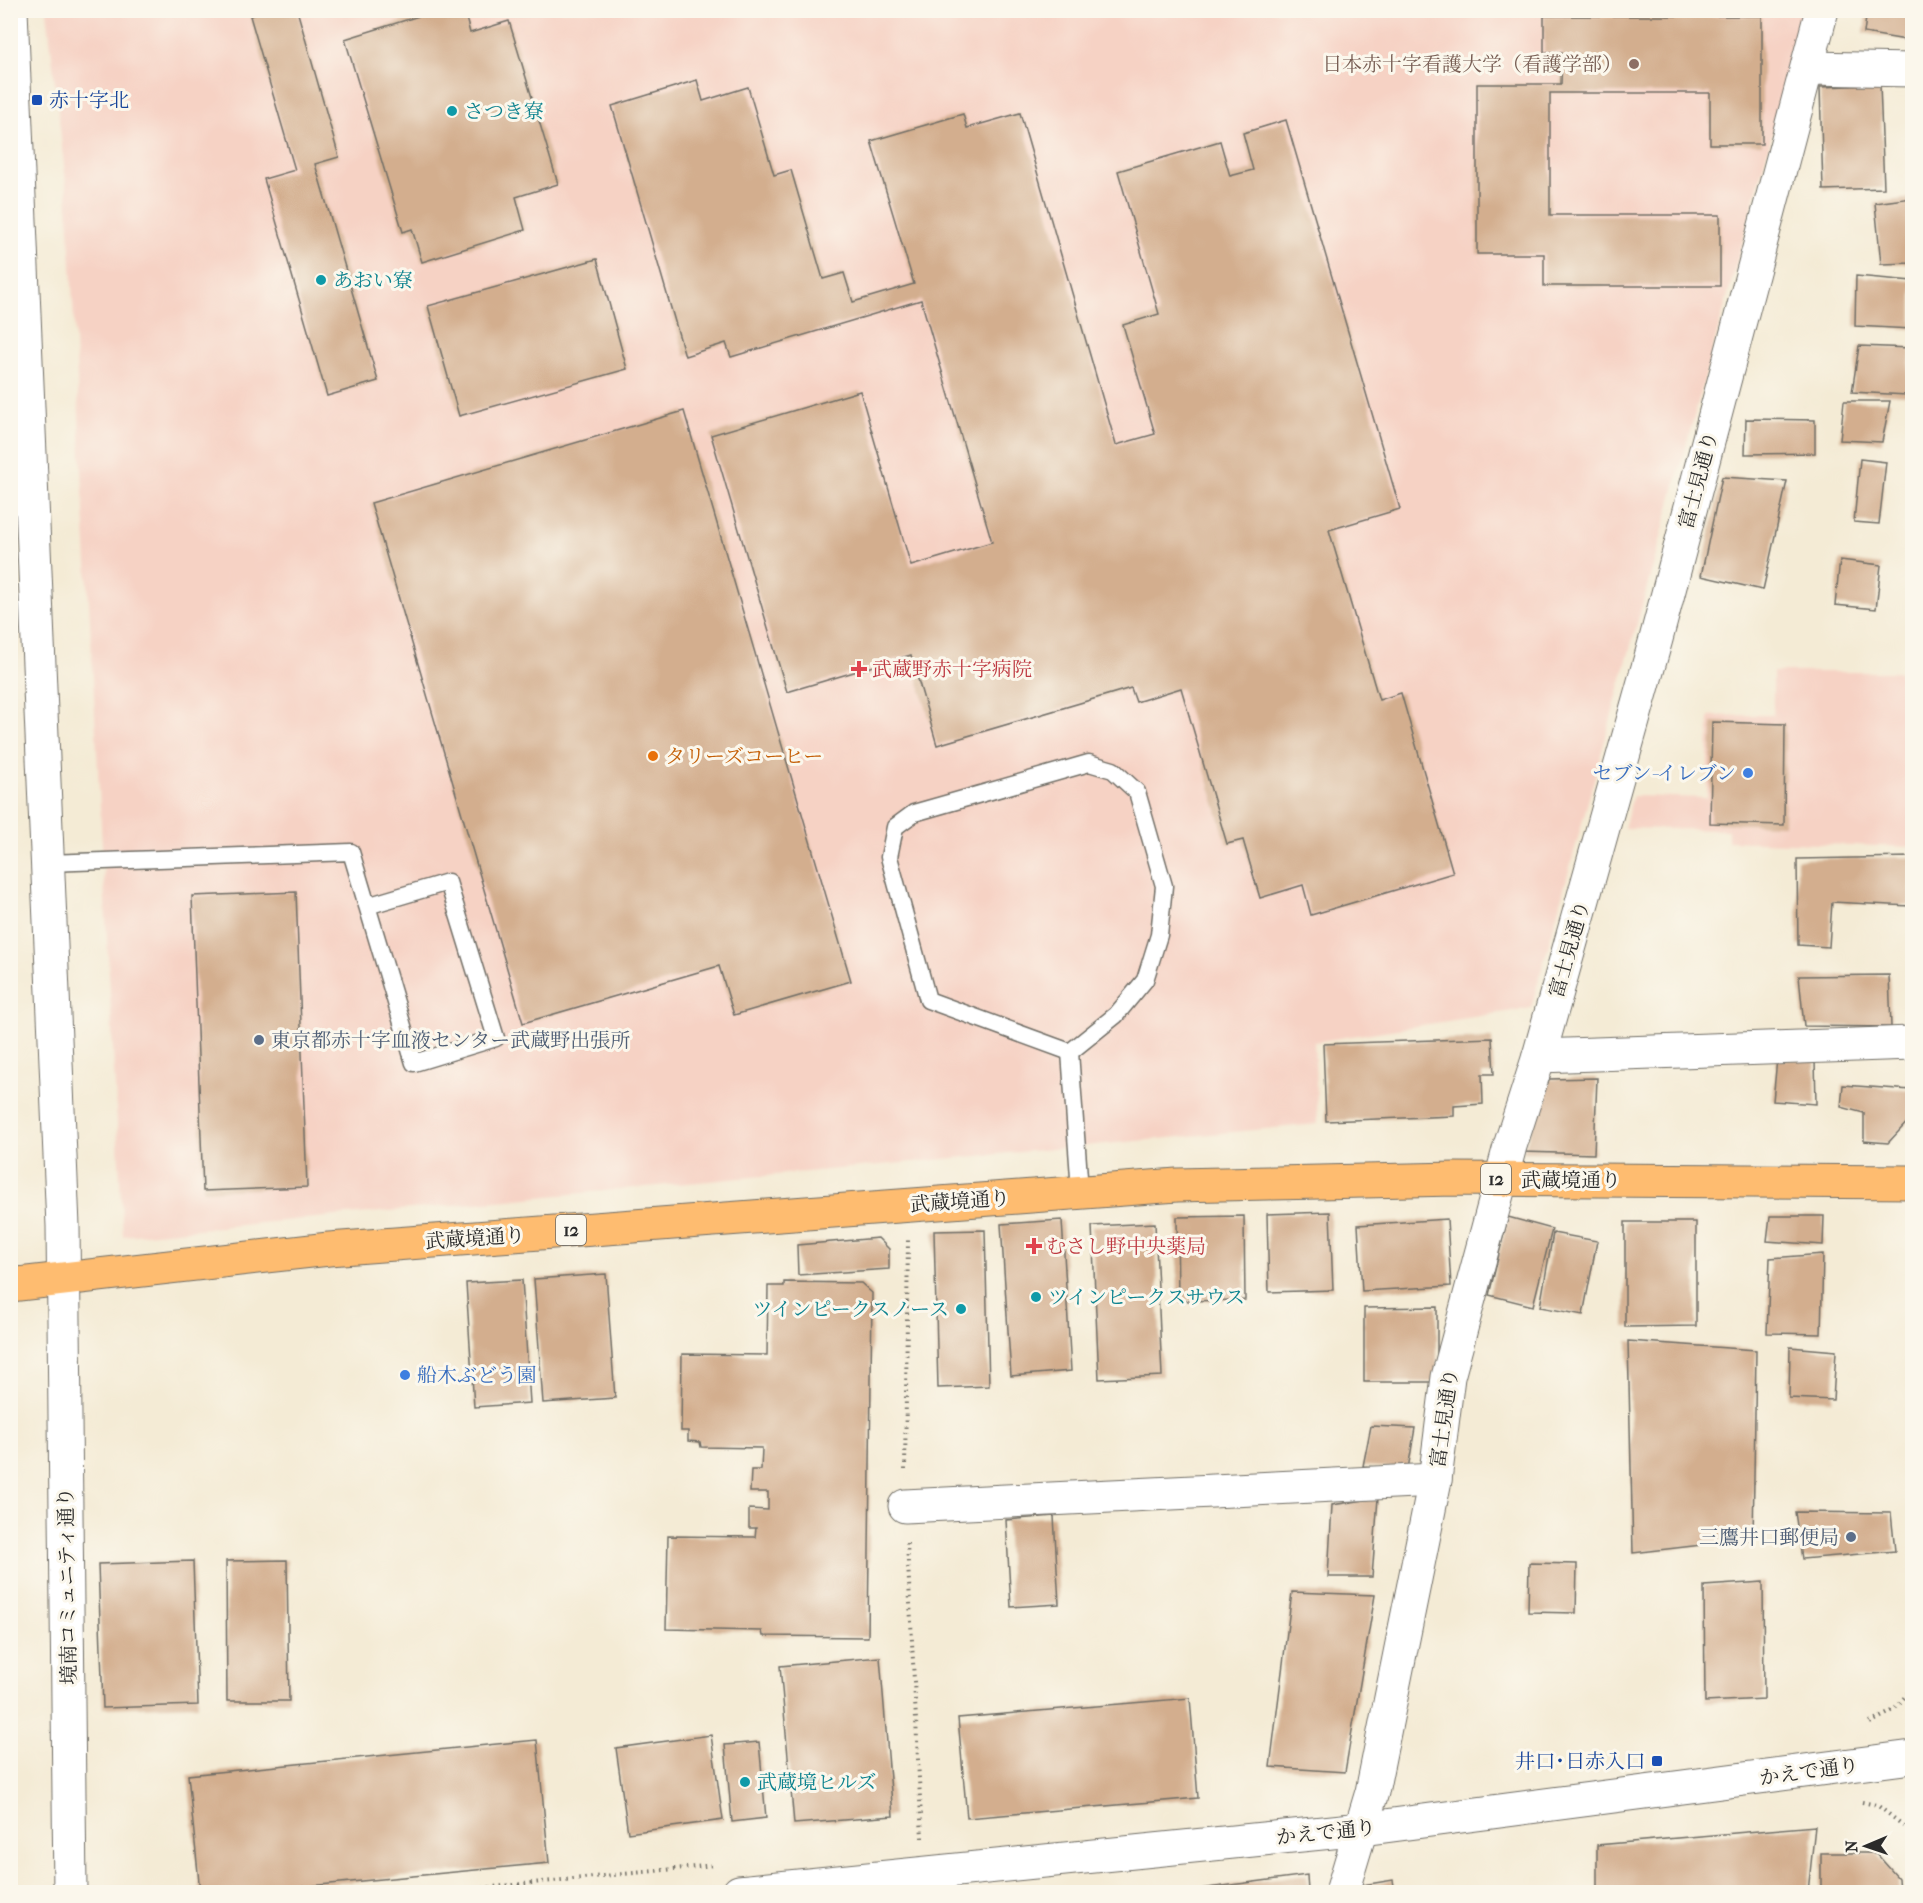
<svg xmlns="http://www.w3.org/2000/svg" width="1923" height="1903" font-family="'IM FELL French Canon','Noto Serif JP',serif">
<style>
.built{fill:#f6d2c4}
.building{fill:#d3ae8e}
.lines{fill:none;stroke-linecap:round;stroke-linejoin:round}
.service-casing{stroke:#716e66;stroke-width:19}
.minor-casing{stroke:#716e66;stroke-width:35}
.tertiary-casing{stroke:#716e66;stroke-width:35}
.primary-casing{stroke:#716e66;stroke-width:35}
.path{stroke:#716e66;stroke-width:4;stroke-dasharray:1.5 4.5;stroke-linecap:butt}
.service{stroke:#fff;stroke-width:16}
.minor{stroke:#fff;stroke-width:33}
.tertiary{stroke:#fff;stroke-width:33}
.primary{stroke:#febc70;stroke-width:33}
.education-dot{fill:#8d6e63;stroke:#fbf7ec;stroke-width:2}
.transit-dot{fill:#1a4fb4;stroke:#fbf7ec;stroke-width:2}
.culture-dot{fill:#0f9aa8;stroke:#fbf7ec;stroke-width:2}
.health-dot{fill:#e0444e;stroke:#fbf7ec;stroke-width:2}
.food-dot{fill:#e8710a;stroke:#fbf7ec;stroke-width:2}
.shop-dot{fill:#3f7fe0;stroke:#fbf7ec;stroke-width:2}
.service-dot{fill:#5c6f8a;stroke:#fbf7ec;stroke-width:2}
.labels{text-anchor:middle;stroke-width:6;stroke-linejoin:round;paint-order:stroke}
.shield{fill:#fbf7ec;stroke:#696865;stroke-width:1.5}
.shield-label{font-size:18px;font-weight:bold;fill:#2b2b2b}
.education-label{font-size:20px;fill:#785e54;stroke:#fbf7ec;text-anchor:end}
.transit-label{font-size:20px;fill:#164399;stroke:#fbf7ec;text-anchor:start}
.culture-label{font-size:20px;fill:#0d838f;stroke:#fbf7ec;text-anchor:start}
.street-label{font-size:20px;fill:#2b2b2b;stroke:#fbf7ec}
.health-label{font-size:20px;fill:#be3a42;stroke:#fbf7ec;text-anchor:start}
.food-label{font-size:20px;fill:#c56008;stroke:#fbf7ec;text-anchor:start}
.shop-label{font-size:20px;fill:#366cbe;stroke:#fbf7ec;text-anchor:end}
.service-label{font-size:20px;fill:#4e5e75;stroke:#fbf7ec;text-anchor:start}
</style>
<rect width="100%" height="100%" fill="#fbf7ec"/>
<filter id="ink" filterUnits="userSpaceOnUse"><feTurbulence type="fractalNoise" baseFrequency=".0167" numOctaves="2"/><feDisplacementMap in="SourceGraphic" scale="12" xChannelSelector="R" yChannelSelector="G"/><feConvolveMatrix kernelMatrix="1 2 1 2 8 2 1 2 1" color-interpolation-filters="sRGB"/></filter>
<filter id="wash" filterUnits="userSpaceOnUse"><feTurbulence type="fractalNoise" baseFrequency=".008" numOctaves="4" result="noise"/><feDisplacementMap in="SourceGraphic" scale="24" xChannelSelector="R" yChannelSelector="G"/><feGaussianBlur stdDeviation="1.35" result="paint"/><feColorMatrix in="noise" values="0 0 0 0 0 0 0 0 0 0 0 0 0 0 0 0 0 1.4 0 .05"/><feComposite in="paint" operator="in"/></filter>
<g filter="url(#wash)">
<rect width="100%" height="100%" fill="#f4ebd5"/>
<g class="built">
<path d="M47,11H1806L1531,1008L1314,1042L1318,1124L123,1236L67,192Z"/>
<path d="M1773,672H1899L1912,804V847L1728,841V830L1624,828L1633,796L1707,798L1709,716L1773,715Z"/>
</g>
<g id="blocks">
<g class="building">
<path d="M268,10H297L339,157L315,164L378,381L327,396L264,179L295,170L250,16Z"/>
<path d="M438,10H464L470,33L509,21L558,184L516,197L525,230L422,262L412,229L403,232L345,39Z"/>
<path d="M1867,10H1912V41L1864,33Z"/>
<path d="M1544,16H1762V144H1710V93H1550V215H1720V286H1544V254H1477V84H1561L1562,52H1544Z"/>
<path d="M697,80L703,101L748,87L774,175L791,170L823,279L844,273L853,302L914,284L871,141L963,114L967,128L1020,113L1116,445L1155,434L1123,325L1159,314L1118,171L1220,141L1230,176L1253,170L1243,133L1286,120L1400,509L1329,530L1379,700L1401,693L1453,873L1311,915L1303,885L1260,898L1243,840L1227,844L1181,688L1136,702L1131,688L937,745L911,655L787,692L711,435L860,391L911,566L992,542L921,300L731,357L726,343L685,356L612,106Z"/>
<path d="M1880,85L1884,188L1823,190L1820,87Z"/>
<path d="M1912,198V263L1881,264L1875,203Z"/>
<path d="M597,259L627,369L459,416L428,306Z"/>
<path d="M1856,276L1912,281V329L1855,326Z"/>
<path d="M1859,346L1911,348L1907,395L1852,392Z"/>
<path d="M1844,401H1890L1882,442L1840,440Z"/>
<path d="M684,411L851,981L734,1015L719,966L523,1023L371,503Z"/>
<path d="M1746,419L1815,420V453L1745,454Z"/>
<path d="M1860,459L1886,462L1879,524L1854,522Z"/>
<path d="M1722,477L1787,481L1763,590L1701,576Z"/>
<path d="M1840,560L1881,565L1876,609L1835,605Z"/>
<path d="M1712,722L1785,724L1784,825L1710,823Z"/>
<path d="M1912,857L1910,906L1832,902L1829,947L1798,945L1797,859Z"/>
<path d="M296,892L307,1187L203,1191L192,896Z"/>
<path d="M1889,975L1891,1027L1804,1026L1799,976Z"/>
<path d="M1492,1038L1494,1074H1482L1483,1104L1454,1106V1116L1326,1121L1323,1044Z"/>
<path d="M1777,1059L1815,1060L1816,1104L1773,1101Z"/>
<path d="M1597,1078L1594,1154L1523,1152L1549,1079Z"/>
<path d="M1843,1085L1911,1090V1118L1888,1143L1864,1141V1113L1841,1107Z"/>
<path d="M1330,1212L1333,1290L1269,1292L1267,1214Z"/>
<path d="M1244,1216L1245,1300L1178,1301L1177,1217Z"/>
<path d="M1770,1216H1824L1823,1245L1767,1241Z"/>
<path d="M1508,1217L1552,1229L1533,1306L1489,1295Z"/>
<path d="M1447,1219L1451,1286L1362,1291L1358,1225Z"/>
<path d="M1062,1220L1071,1371L1011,1376L1001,1224Z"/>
<path d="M1625,1222H1696V1326L1625,1327Z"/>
<path d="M1155,1223L1162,1376L1099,1379L1092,1226Z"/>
<path d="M985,1230L989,1386L938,1388L934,1231Z"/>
<path d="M1553,1233L1597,1241L1583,1315L1540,1307Z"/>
<path d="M878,1238L889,1249V1269L798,1275L797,1245Z"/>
<path d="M1823,1254L1821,1334L1767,1333L1770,1258Z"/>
<path d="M606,1274L615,1398L543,1403L534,1279Z"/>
<path d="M522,1280L530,1403L474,1407L466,1283Z"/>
<path d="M784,1282L861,1283L872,1293L868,1637L763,1636L762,1631L666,1629L668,1536L755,1537L756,1528H749V1509L768,1510V1492H750L751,1470H761L762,1448L701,1447L700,1442L688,1441V1431H681L682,1354L767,1355L768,1286H784Z"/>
<path d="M1437,1307V1382H1364V1308Z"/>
<path d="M1628,1341L1756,1350L1753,1539L1633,1553Z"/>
<path d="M1790,1347L1836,1351L1833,1400L1789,1398Z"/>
<path d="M1371,1426L1415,1428L1408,1469L1363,1466Z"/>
<path d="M1378,1498L1372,1577H1328L1332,1505Z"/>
<path d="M1795,1512L1891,1513L1895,1551L1802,1559Z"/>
<path d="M1054,1516L1059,1604L1011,1607L1006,1520Z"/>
<path d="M287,1560L289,1701H227L226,1561Z"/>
<path d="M193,1561L198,1705L103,1708L98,1564Z"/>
<path d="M1529,1563L1577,1564L1576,1613L1528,1612Z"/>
<path d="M1763,1582L1764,1699L1705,1702L1704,1586Z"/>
<path d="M1292,1592L1375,1595L1345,1772L1270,1767Z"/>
<path d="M880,1657L893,1816L794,1824L780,1666Z"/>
<path d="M1190,1698L1198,1798L967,1818L958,1718Z"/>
<path d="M711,1735L723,1820L628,1833L616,1748Z"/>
<path d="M537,1740L549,1863L246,1892H200L188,1775Z"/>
<path d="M759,1742L766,1818L732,1822L725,1745Z"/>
<path d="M1815,1826L1808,1892H1597V1845Z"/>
<path d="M1821,1853H1876L1898,1878L1899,1892H1821Z"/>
<path d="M1307,1875L1308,1892H1185V1891Z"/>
<path d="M1393,1880L1395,1892H1363V1885Z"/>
</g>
</g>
</g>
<g filter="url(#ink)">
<use href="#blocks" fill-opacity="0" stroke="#716e66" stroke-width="1.5"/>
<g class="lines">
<defs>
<g id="service">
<path d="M1089,763L1113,770L1137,792L1164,886L1159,935L1145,980L1116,1015L1070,1052L928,1000L889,857L895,827L914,813Z"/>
<path d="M48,863L351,852L414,1063L496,1038L448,882L367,906"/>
<path d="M1070,1052L1080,1191"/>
</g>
<g id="minor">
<path d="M1809,68L1912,70"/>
<path d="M1539,1056L1912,1043"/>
<path d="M905,1506L1435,1480"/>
<path d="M1342,1892L1372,1792L1435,1480L1448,1377L1510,1146L1539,1056L1656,639L1822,10"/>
</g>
<g id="tertiary">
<path d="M11,10L63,1226L70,1892"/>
<path d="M739,1892L1362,1829L1912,1757"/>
</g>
<path id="primary" d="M10,1285L329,1249L1177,1185L1455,1179L1912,1182"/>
</defs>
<use href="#service" class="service-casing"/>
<use href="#minor" class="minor-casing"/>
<use href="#tertiary" class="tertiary-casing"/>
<use href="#primary" class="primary-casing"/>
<g class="path">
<path d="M905,1470L908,1240"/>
<path d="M907,1543L922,1838"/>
<path d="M1870,1723L1894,1710L1912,1688"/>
<path d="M1862,1802L1877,1805L1904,1826H1912"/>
<path d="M441,1892L715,1865"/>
</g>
<use href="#service" class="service"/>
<use href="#minor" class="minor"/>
<use href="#tertiary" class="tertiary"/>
<use href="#primary" class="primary"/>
</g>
</g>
<circle class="education-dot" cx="1634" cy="64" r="6"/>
<g class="transit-dot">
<rect x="31" y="94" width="12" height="12" rx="3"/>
<rect x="1651" y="1755" width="12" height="12" rx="3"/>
</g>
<g class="culture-dot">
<circle cx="452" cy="111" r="6"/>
<circle cx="321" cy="280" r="6"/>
<circle cx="1036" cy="1297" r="6"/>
<circle cx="961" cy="1309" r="6"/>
<circle cx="745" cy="1782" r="6"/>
</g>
<g class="health-dot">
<path d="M856 660h6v6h6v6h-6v6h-6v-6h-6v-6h6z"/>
<path d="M1031 1237h6v6h6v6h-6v6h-6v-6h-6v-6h6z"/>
</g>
<circle class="food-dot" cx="653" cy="756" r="6"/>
<g class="shop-dot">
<circle cx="1748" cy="773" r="6"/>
<circle cx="405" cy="1375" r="6"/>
</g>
<g class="service-dot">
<circle cx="259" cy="1040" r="6"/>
<circle cx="1851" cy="1537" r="6"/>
</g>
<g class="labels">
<g class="shield">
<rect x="1481" y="1164" width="30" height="30" rx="4.5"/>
<rect x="556" y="1215" width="30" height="30" rx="4.5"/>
</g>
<g class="shield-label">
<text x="1496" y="1185">12</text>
<text x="571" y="1236">12</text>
</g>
<g class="education-label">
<text x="1622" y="71">日本赤十字看護大学（看護学部）</text>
</g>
<g class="transit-label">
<text x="49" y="107">赤十字北</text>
<text x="1645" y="1768" text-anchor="end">井口･日赤入口</text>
</g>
<g class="culture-label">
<text x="464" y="118">さつき寮</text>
<text x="333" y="287">あおい寮</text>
<text x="1048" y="1304">ツインピークスサウス</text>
<text x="949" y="1316" text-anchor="end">ツインピークスノース</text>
<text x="757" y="1789">武蔵境ヒルズ</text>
</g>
<g class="street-label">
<text transform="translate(1698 480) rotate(-75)" y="7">富士見通り</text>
<text transform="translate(1569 949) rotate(-74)" y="7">富士見通り</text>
<text x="1571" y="1187">武蔵境通り</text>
<text transform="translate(960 1201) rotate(-4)" y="7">武蔵境通り</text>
<text transform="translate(475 1238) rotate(-4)" y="7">武蔵境通り</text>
<text transform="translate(1444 1418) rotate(-82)" y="7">富士見通り</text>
<text transform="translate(67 1586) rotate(-91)" y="7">境南コミュニティ通り</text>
<text transform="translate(1809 1771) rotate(-8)" y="7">かえで通り</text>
<text transform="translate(1326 1832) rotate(-6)" y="7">かえで通り</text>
</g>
<g class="health-label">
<text x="872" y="676">武蔵野赤十字病院</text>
<text x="1046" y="1253">むさし野中央薬局</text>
</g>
<g class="food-label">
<text x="665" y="763">タリーズコーヒー</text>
</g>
<g class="shop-label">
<text x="1736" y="780">セブン-イレブン</text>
<text x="417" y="1382" text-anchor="start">船木ぶどう園</text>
</g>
<g class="service-label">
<text x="271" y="1047">東京都赤十字血液センター武蔵野出張所</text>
<text x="1839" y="1544" text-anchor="end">三鷹井口郵便局</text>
</g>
</g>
<rect width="1923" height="1903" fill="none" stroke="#fbf7ec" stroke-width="36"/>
<g transform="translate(1866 1846) rotate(268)" stroke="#fbf7ec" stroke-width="4.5" paint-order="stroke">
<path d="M0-4.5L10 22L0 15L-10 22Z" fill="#2b2b2b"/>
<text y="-9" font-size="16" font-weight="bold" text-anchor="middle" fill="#2b2b2b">N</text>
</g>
</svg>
